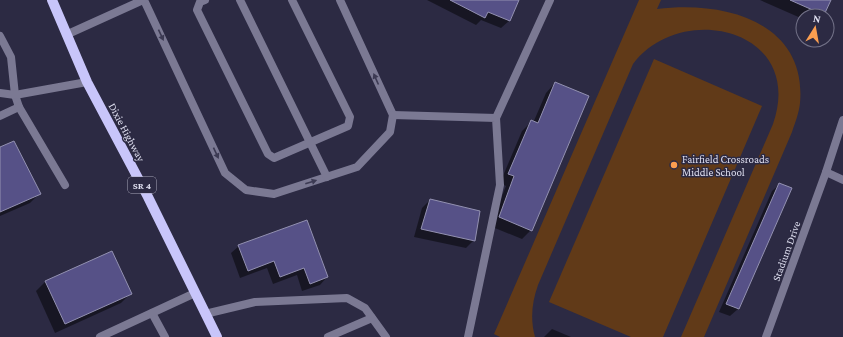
<svg xmlns="http://www.w3.org/2000/svg" width="843" height="337" font-family="'Crimson Pro',serif">
<style>
.garden{fill:#613a18}
.shadow{fill:#0007}
.building{fill:#565187;stroke:#9391b1}
.lines{fill:none;stroke-linecap:round;stroke-linejoin:round}
.service{stroke:#7b7993;stroke-width:8}
.minor{stroke:#7b7993;stroke-width:8}
.primary{stroke:#c8c5fa;stroke-width:10}
.oneway{fill:#3c3a53}
.poi-dot{fill:#fb9e50;stroke:#2c2a43;stroke-width:1.5}
.labels{text-anchor:middle;stroke-width:3;stroke-linejoin:round;paint-order:stroke}
.shield{fill:#2c2a43;stroke:#a9a8bb;stroke-width:1}
.shield-label{font-size:10px;font-weight:bold;fill:#dedeef}
.street-label{font-size:11px;fill:#dedeef;stroke:#2c2a43}
.poi-label{font-size:11px;fill:#dedeef;stroke:#2c2a43;text-anchor:start}
</style>
<rect width="100%" height="100%" fill="#2c2a43"/>
<g class="garden">
<path d="M639,0H661L657,9C726,0 807,23 800,103C799,113 795,123 792,132L704,337H681L773,124C806,29 681,0 633,64L538,285C532,302 530,319 535,337H500L494,334Z"/>
<path d="M654,59L762,106L663,337H631L549,302Z"/>
</g>
<g class="shadow">
<path d="M427,0H518L509,21L501,28L481,20L476,25Z"/>
<path d="M760,0H830L822,16H803V19Z"/>
<path d="M555,83L531,230L522,239L490,226L506,186L500,183L522,131L531,122L533,123L546,93Z"/>
<path d="M0,148L40,193L30,203L0,216Z"/>
<path d="M780,184L791,189L738,309L730,316L719,312L772,191Z"/>
<path d="M430,200L474,240L466,248L414,237L422,208Z"/>
<path d="M307,221L327,277L320,285L302,291L297,275L273,284L267,268L240,278L231,253L239,246Z"/>
<path d="M46,281L130,294L121,303L55,333L36,291Z"/>
<path d="M552,329L571,337H544Z"/>
</g>
<g class="building">
<path d="M450,0H519L510,21L488,12L485,18Z"/>
<path d="M790,0H831L824,15Z"/>
<path d="M555,82L589,96L532,231L499,217L514,176L508,174L531,120L538,123Z"/>
<path d="M14,141L41,194L0,212V147Z"/>
<path d="M779,183L792,188L739,309L726,304Z"/>
<path d="M430,199L480,211L475,241L421,229Z"/>
<path d="M307,220L328,277L310,284L304,268L280,277L274,261L248,271L238,245Z"/>
<path d="M112,251L132,294L65,324L45,281Z"/>
</g>
<g class="lines">
<g class="service">
<path d="M144,0L225,173L246,190L274,194L357,167L390,132L393,115L340,0"/>
<path d="M205,0L200,2L197,10L268,154L274,158L348,126L350,117L292,0"/>
<path d="M240,0L327,177"/>
<path d="M68,34L143,0"/>
<path d="M0,36L11,57L15,95L19,107L0,116"/>
<path d="M0,93L15,95L87,82"/>
<path d="M19,107L65,185"/>
<path d="M393,115L496,118L500,185L468,337"/>
<path d="M496,118L550,0"/>
<path d="M843,120L826,172L843,180"/>
<path d="M152,313L165,337"/>
<path d="M205,314L255,302L347,298L365,308L386,337"/>
<path d="M100,337L195,293"/>
<path d="M328,337L372,318"/>
</g>
<path class="minor" d="M766,337L826,172"/>
<path class="primary" d="M52,0L87,82L148,197L217,337"/>
</g>
<defs><path id="oneway-solid" d="M-6-.8H1V-3.2L6.5 0L1 3.2V.8H-6Z"/></defs>
<g class="oneway">
<use href="#oneway-solid" transform="translate(161 35) rotate(65)"/>
<use href="#oneway-solid" transform="translate(376 79) rotate(-114)"/>
<use href="#oneway-solid" transform="translate(216 153) rotate(65)"/>
<use href="#oneway-solid" transform="translate(311 182) rotate(-18)"/>
</g>
<circle class="poi-dot" cx="674" cy="165" r="4"/>
<g class="labels">
<rect class="shield" x="128" y="177" width="28" height="16" rx="3"/>
<g class="shield-label">
<text x="142" y="189">SR 4</text>
</g>
<g class="street-label">
<text transform="translate(127 132) rotate(62)" y="4">Dixie Highway</text>
<text transform="translate(786 251) rotate(-70)" y="4">Stadium Drive</text>
</g>
<g class="poi-label">
<text x="682" y="163">Fairfield Crossroads<tspan x="682" dy="13">Middle School</tspan></text>
</g>
</g>
<g transform="translate(815 28) rotate(11)"><circle r="19" fill="#2c2a43" stroke="#737288"/>
<path d="M0-3L7 15L0 10L-7 15Z" fill="#fb9e50"/>
<text y="-6" font-size="11" font-weight="bold" text-anchor="middle" fill="#dedeef">N</text>
</g>
</svg>
